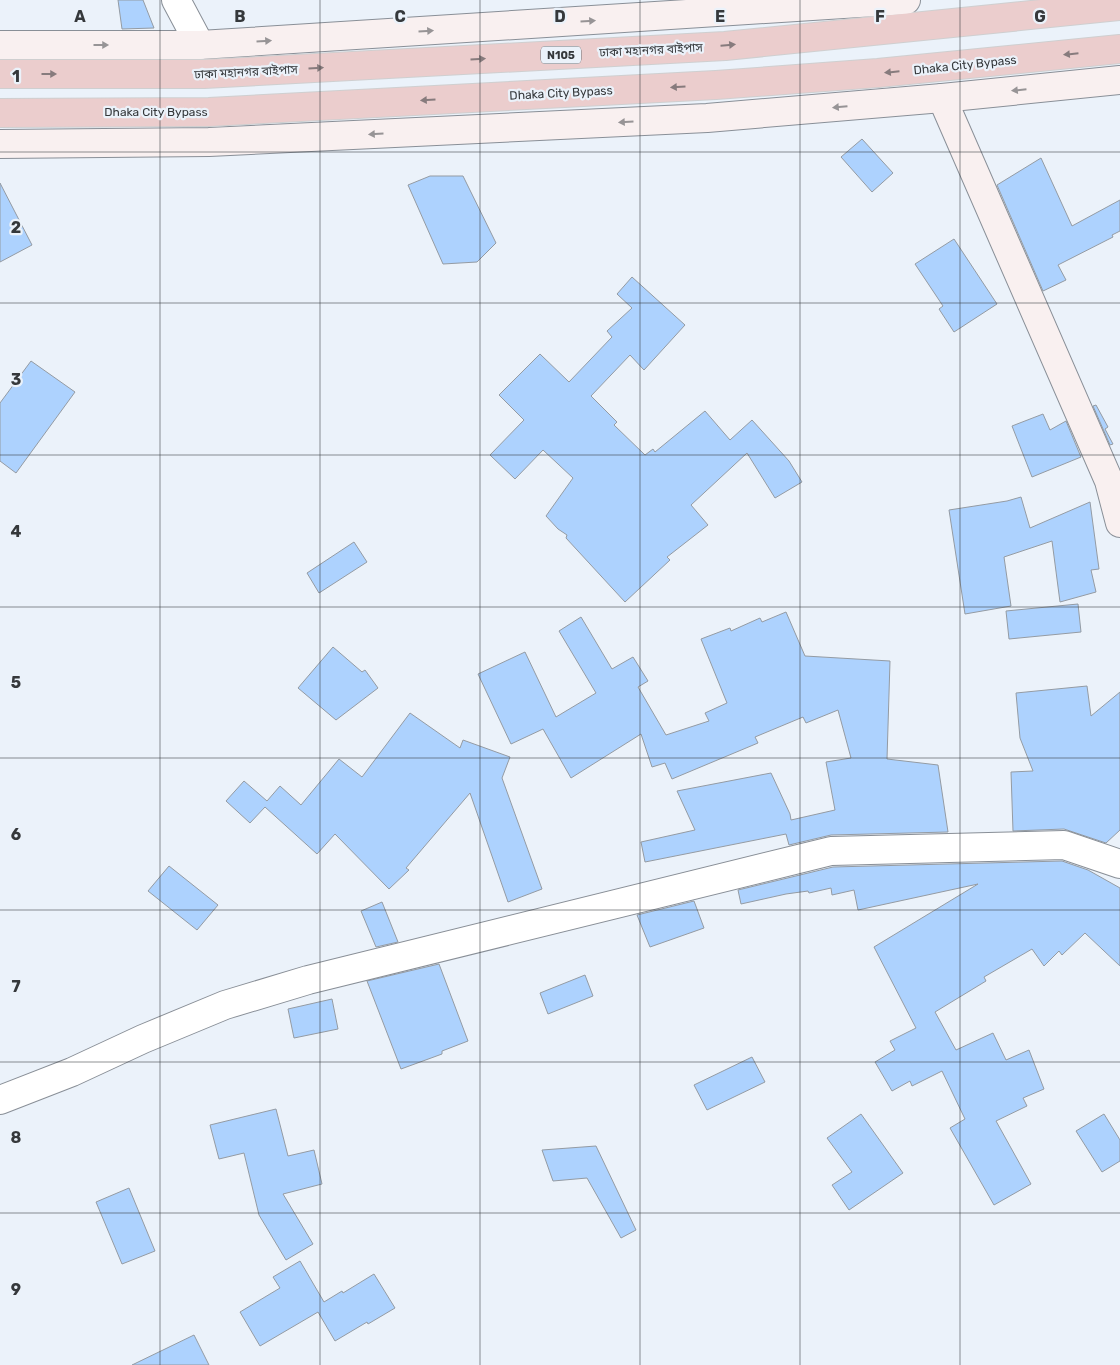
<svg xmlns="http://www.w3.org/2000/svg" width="1120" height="1365" font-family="Rubik,'Noto Sans Bengali',sans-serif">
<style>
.building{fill:#add2fe;stroke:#949ba3}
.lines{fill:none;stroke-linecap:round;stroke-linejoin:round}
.street-casing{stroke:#898f97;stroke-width:30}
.secondary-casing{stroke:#898f97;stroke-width:30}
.highway-casing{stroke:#cfcfd0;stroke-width:30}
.street{stroke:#fff;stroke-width:28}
.secondary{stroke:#f9f0f0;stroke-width:28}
.highway{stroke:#ebcdcd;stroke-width:28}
.oneway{fill:#979496}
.oneway2{fill:#877b7d}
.grid{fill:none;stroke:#35383b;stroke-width:1;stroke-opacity:0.55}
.labels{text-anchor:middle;stroke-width:4.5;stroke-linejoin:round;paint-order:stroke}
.shield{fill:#ebf2fa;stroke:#6c7074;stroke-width:1}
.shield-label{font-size:11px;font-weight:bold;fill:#35383b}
.street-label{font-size:12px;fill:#35383b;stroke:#ebf2fa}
.grid-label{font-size:16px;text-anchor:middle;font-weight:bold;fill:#35383b;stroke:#ebf2fa;stroke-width:4.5;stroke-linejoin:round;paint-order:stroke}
</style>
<rect width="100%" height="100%" fill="#ebf2fa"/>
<g class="building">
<path d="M118,0H143L154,28L122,29Z"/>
<path d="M862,139L893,173L872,192L841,157Z"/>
<path d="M1041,158L1072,226L1120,200V231L1112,235L1113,237L1058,265L1066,280L1043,291L997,185Z"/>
<path d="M430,176H463L496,243L477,262L443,264L408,185Z"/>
<path d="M0,183L32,245L0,262Z"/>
<path d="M954,239L997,304L954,332L939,309L943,306L915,264Z"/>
<path d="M632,277L685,325L644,370L630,355L591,396L617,422L614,425L645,455L653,449L655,452L705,411L730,440L752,420L789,461L802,482L775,498L747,453L691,505L708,525L667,557L670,560L625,602L566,538L567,535L558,529L546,516L573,478L543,450L515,479L490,455L524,420L499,395L540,354L569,382L612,337L607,331L632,308L617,294Z"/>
<path d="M31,361L75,392L16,473L0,461V403Z"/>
<path d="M1096,405L1108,427L1105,429L1113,444L1110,445L1093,406Z"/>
<path d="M1043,414L1050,430L1066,421L1081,457L1032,477L1012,426Z"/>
<path d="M1021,497L1030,528L1090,502L1099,569L1091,570L1096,592L1060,602L1052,541L1004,557L1011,606L965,614L949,510L1007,501Z"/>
<path d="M354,542L367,562L319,593L307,573Z"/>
<path d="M1078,604L1081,632L1009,639L1006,611Z"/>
<path d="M786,612L805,656L890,661L887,759L938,765L948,832L831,835L789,845L786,834L645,862L641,842L695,830L677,791L771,773L790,814L791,820L835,810L826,762L851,758L838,710L806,723L803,717L755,737L758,743L672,779L665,763L652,767L641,734L571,778L543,729L511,744L478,674L525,652L556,717L596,693L559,631L581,617L612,669L633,657L648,681L638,687L666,735L709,721L705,713L727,703L701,639L730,628L731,631L760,618L762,622Z"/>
<path d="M333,647L362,672L365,670L378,688L336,720L298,688Z"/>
<path d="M1087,686L1091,716L1120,692V830L1106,843L1064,829L1013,831L1011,772L1033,771L1020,738L1016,693Z"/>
<path d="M410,713L460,748L463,740L510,757L502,778L542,889L508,902L470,793L406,868L409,870L389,889L335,834L317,854L265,807L250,823L226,801L244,781L267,801L280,786L301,805L339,759L362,777Z"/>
<path d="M1062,861L1088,870L1120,888V966L1085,933L1062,955L1059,951L1044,966L1032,949L984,977L986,981L935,1012L956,1050L993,1033L1006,1060L1029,1050L1044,1089L1023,1098L1027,1106L996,1121L1031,1184L994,1205L950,1128L965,1119L942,1071L912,1086L910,1081L892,1091L875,1062L895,1050L890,1041L916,1028L874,947L978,884L858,910L854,890L832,895L831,888L809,893L808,891L786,894L741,904L738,890L833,867Z"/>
<path d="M169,866L218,905L197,930L148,891Z"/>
<path d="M694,901L704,928L650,947L637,915Z"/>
<path d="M382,902L398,942L376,947L361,911Z"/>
<path d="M439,964L468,1041L442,1051V1054L401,1069L367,981Z"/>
<path d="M585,975L593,996L548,1014L540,993Z"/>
<path d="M332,999L338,1029L294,1038L288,1009Z"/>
<path d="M752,1057L765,1082L707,1110L694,1085Z"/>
<path d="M276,1109L288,1156L314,1150L322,1184L283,1194L313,1244L286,1260L259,1215L244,1153L219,1159L210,1125Z"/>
<path d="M861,1114L903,1173L849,1210L832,1185L852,1172L827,1138Z"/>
<path d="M1104,1114L1120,1140V1161L1102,1172L1076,1131Z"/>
<path d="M596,1146L636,1230L621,1238L587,1178L553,1181L542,1150Z"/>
<path d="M129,1188L155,1251L122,1264L96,1202Z"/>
<path d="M300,1261L324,1302L342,1291L343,1293L374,1274L395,1308L368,1324L367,1322L335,1341L318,1312L260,1346L240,1312L280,1288L273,1277Z"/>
<path d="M194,1335L209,1365H132Z"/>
</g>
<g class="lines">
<defs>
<g id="street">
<path d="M176,0L200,45"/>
<path d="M0,1100L72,1072L143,1039L225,1005L308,980L831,851L1064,845L1120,864"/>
</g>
<g id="secondary">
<path d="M0,45H200L906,0"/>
<path d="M942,98L1109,481L1120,523"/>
<path d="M0,144L209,142L707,118L942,98L1120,80"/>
</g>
<g id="highway">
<path d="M0,74H204L725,46L1120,6"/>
<path d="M0,113L209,112L716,85L878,73L1120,49"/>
</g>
</defs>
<use href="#street" class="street-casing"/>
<use href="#secondary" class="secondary-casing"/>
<use href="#highway" class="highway-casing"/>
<use href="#street" class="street"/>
<use href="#secondary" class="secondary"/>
<use href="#highway" class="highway"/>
</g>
<defs><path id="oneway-solid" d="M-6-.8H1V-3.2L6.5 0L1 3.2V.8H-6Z" transform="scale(1.25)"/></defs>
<g class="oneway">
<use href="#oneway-solid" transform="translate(588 21) rotate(-4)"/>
<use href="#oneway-solid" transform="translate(426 31) rotate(-4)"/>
<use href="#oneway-solid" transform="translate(264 41) rotate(-4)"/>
<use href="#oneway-solid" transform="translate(101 45)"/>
<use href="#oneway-solid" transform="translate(1019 90) rotate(174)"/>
<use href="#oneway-solid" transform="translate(840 107) rotate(175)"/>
<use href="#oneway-solid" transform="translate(626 122) rotate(177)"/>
<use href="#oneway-solid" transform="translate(376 134) rotate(177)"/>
</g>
<g class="oneway2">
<use href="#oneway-solid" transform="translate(728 45) rotate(-5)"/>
<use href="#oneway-solid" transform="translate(1071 54) rotate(174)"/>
<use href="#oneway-solid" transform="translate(478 59) rotate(-3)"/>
<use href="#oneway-solid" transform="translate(316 68) rotate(-3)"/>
<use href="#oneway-solid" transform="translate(892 72) rotate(174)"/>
<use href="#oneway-solid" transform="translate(49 74)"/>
<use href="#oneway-solid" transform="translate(678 87) rotate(177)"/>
<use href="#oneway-solid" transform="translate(428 100) rotate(177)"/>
</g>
<path class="grid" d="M160,0V1365M320,0V1365M480,0V1365M640,0V1365M800,0V1365M960,0V1365M0,152H1120M0,303H1120M0,455H1120M0,607H1120M0,758H1120M0,910H1120M0,1062H1120M0,1213H1120"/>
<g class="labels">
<rect class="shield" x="541" y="46.5" width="40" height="17" rx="4"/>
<g class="shield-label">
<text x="561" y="59">N105</text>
</g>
<g class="street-label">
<text transform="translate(651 50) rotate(-3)" y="4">ঢাকা মহানগর বাইপাস</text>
<text transform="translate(965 65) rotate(-6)" y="4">Dhaka City Bypass</text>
<text transform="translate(246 72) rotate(-3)" y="4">ঢাকা মহানগর বাইপাস</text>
<text transform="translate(561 93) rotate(-3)" y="4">Dhaka City Bypass</text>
<text x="156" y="116">Dhaka City Bypass</text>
</g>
</g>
<g class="grid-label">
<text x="80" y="22">A</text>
<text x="240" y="22">B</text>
<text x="400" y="22">C</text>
<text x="560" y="22">D</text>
<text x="720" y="22">E</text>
<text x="880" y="22">F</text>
<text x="1040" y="22">G</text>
<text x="16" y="82">1</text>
<text x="16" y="233">2</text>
<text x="16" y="385">3</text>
<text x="16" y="537">4</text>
<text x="16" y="688">5</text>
<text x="16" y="840">6</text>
<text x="16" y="992">7</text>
<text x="16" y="1143">8</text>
<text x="16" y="1295">9</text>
</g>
</svg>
